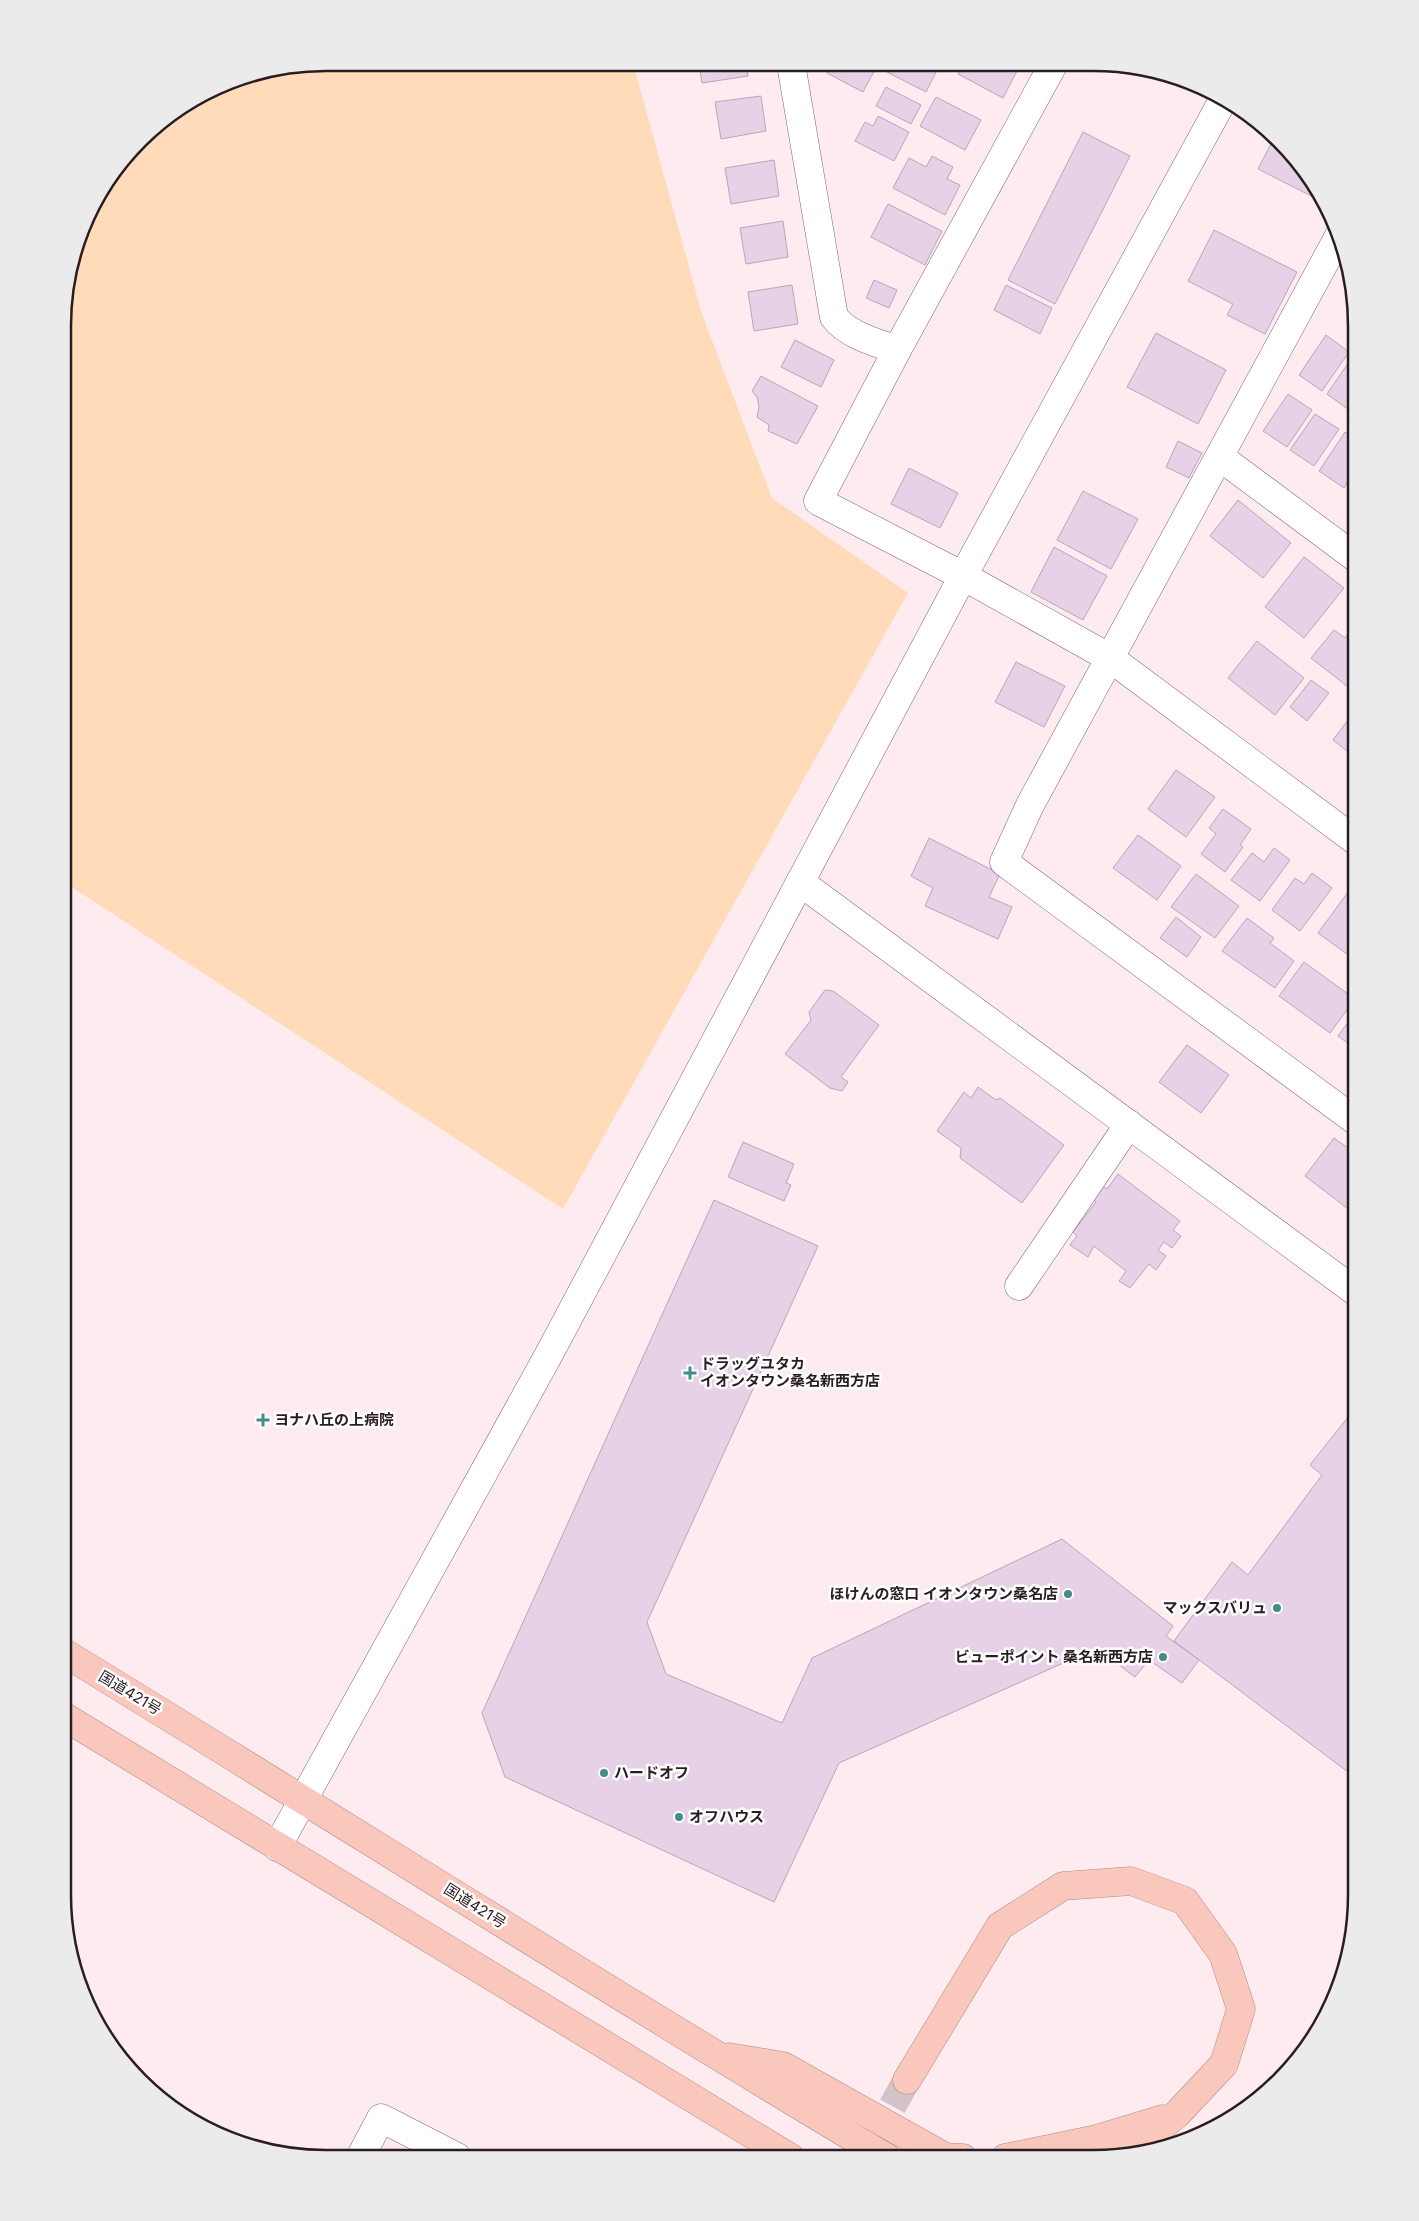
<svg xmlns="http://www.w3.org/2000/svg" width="1419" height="2221" font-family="Inter,'Noto Sans JP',sans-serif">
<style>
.green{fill:#ffdbb9}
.building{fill:#e6d1e7;stroke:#b9a5b9}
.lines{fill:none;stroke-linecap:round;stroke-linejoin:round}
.highway-tunnel{stroke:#d3c2c7;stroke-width:28;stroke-dasharray:28 14;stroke-linecap:butt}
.minor-casing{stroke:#836870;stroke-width:29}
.highway-casing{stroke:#b18c86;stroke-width:29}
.minor{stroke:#fff;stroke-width:28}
.highway{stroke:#fac7bc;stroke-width:28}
.poi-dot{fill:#448c89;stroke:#fdfdfd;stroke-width:2}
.labels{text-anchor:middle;stroke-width:5;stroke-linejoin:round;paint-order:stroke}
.poi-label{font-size:15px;font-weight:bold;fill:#291d21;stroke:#fdfdfd;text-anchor:start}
.street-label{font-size:15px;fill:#291d21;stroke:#fdfdfd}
.rim{fill:none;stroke:#291d21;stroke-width:2.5}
</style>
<rect width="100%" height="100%" fill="#feebf0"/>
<path class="green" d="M327,63H633L702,314L772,498L908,593L563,1209L64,882L65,292L90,210L152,128L226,82Z"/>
<g class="building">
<path d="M699,64H746L748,76L702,83Z"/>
<path d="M832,64H878L863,92L827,73Z"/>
<path d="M891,64H940L926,92L887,72Z"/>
<path d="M963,64H1009L1018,69L1003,98L958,74Z"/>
<path d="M886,87L921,105L911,124L876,106Z"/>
<path d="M761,96L766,131L721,139L715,102Z"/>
<path d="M936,97L981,120L965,150L920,126Z"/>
<path d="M878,116L909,132L894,161L855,141L865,122L873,126Z"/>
<path d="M1083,132L1130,156L1055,304L1008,280Z"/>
<path d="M1274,138L1302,166L1323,202L1258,169Z"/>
<path d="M932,156L953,167L947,179L960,185L945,215L893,188L909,158L926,167Z"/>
<path d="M774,160L779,196L731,204L725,168Z"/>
<path d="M888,204L942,231L925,265L871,237Z"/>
<path d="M783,221L788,257L746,264L740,228Z"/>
<path d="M1214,230L1297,272L1265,334L1227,315L1233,304L1188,281Z"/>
<path d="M874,280L897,290L889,308L866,298Z"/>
<path d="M792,285L798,324L754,331L748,292Z"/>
<path d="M1006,285L1052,308L1040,334L994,310Z"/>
<path d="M1156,333L1226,370L1198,424L1127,387Z"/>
<path d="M1326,335L1349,352L1322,391L1299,375Z"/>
<path d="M795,340L834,360L821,387L781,367Z"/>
<path d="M1351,359L1356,362V399L1349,410L1327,394Z"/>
<path d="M761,376L818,406L797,444L768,431L769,425L757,417L759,407L757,397L752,391Z"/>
<path d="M1288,394L1312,410L1287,447L1263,431Z"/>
<path d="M1315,414L1339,429L1314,466L1290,450Z"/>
<path d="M1345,432L1356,440V468L1344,488L1319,471Z"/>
<path d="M1178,441L1202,453L1189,478L1166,467Z"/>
<path d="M909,468L958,493L940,528L891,504Z"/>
<path d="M1356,484V500L1349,495Z"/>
<path d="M1083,491L1138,519L1111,569L1057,540Z"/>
<path d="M1238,500L1291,543L1263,578L1210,536Z"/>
<path d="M1054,547L1107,576L1083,620L1031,592Z"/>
<path d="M1304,557L1344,588L1304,638L1265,607Z"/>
<path d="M1356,624V684L1352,690L1311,658L1334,630L1345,638Z"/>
<path d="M1257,641L1304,678L1275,715L1228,678Z"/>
<path d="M1016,662L1065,686L1044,727L995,702Z"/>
<path d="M1311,680L1329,693L1307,721L1290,707Z"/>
<path d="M1351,716L1356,720V758L1333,740Z"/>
<path d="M1176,770L1215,797L1186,837L1148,809Z"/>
<path d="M1223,809L1251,829L1240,845L1243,847L1225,872L1201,854L1216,834L1209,828Z"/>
<path d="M1138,835L1181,866L1157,900L1113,868Z"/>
<path d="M929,838L1000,874L989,897L1012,907L998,939L925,906L933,888L911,876Z"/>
<path d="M1274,848L1290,860L1260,901L1231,880L1252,853L1264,862Z"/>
<path d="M1312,873L1332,888L1300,931L1272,910L1295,878L1304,884Z"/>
<path d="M1196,874L1239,906L1215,938L1171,907Z"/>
<path d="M1351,888L1356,892V950L1351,957L1318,933Z"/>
<path d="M1176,917L1201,937L1187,957L1160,938Z"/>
<path d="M1247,918L1274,938L1270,943L1294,961L1275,988L1222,951Z"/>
<path d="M1304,962L1355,999L1330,1033L1279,996Z"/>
<path d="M825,990L833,991L879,1025L841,1077L848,1082L842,1091L830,1088L785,1054L811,1020L809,1012Z"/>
<path d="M1356,1011V1049L1338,1036Z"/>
<path d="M1187,1045L1229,1075L1201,1113L1159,1082Z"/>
<path d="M978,1087L996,1100L1000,1098L1064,1145L1022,1203L960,1158L961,1148L937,1131L964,1092L971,1098Z"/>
<path d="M1334,1138L1356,1154V1195L1347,1208L1305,1176Z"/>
<path d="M743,1142L794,1164L786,1183L791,1185L784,1201L728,1177Z"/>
<path d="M1118,1174L1180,1221L1173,1230L1181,1236L1172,1248L1164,1242L1158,1250L1166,1256L1156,1270L1149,1264L1130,1288L1119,1281L1126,1271L1094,1246L1088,1257L1070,1245L1077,1236L1073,1232L1096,1202L1090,1198L1101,1185L1107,1189Z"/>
<path d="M714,1200L818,1246L647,1622L666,1674L782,1723L812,1658L1062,1539L1173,1626L1166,1636L1199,1660L1182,1683L1149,1660L1135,1677L1097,1648L839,1763L774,1902L505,1777L482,1713Z"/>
<path d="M1356,1407V1778L1174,1641L1232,1562L1248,1575L1322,1475L1310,1465Z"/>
</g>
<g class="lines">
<path class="highway-tunnel" d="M872,2143L907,2080"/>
<defs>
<g id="minor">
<path d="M791,64L834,317C849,336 875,342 897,350"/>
<path d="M1053,65L897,350L818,501L963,576L1110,658L1356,841"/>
<path d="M1339,236L1030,805L1004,862L1356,1121"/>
<path d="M1220,457L1356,558"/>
<path d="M800,882L1356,1292"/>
<path d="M1019,1286L1129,1124"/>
<path d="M277,1847L548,1356L963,576L1223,100"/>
<path d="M361,2156L381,2118L457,2157"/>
</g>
<g id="highway">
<path d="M63,1652C338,1820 610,1993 887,2158"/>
<path d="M63,1716L791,2158"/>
<path d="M729,2057L783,2066L945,2157L963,2158"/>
<path d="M907,2080L1000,1926L1063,1886L1131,1881L1185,1901L1223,1954L1241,2009L1224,2064L1177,2114L1133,2151"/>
<path d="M1005,2158L1097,2139L1163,2119"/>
</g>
</defs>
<use href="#minor" class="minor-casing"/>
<use href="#highway" class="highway-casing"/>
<use href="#minor" class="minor"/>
<use href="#highway" class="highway"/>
</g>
<g class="poi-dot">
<path d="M687.5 1365.5h5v5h5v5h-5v5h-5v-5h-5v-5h5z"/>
<path d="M260.5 1412.5h5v5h5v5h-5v5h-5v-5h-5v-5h5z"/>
<circle cx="1068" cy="1594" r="5"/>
<circle cx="1277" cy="1608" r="5"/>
<circle cx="1163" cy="1657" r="5"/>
<circle cx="604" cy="1773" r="5"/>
<circle cx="679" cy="1817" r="5"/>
</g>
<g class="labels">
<g class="poi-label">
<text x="700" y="1369">ドラッグユタカ<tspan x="700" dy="17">イオンタウン桑名新西方店</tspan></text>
<text x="274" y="1425">ヨナハ丘の上病院</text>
<text x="1058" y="1599" text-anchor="end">ほけんの窓口 イオンタウン桑名店</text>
<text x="1267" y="1613" text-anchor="end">マックスバリュ</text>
<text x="1153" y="1662" text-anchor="end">ビューポイント 桑名新西方店</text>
<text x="614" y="1778">ハードオフ</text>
<text x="689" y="1822">オフハウス</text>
</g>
<g class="street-label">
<text transform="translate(130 1693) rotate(31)" y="5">国道421号</text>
<text transform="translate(475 1906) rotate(32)" y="5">国道421号</text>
</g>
</g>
<path d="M0 0H1419V2221H0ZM326 71H1093A255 255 0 0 1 1348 326V1895A255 255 0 0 1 1093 2150H326A255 255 0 0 1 71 1895V326A255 255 0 0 1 326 71Z" fill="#ecebeb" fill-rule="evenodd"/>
<path class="rim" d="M326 71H1093A255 255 0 0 1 1348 326V1895A255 255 0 0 1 1093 2150H326A255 255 0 0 1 71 1895V326A255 255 0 0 1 326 71Z"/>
</svg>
